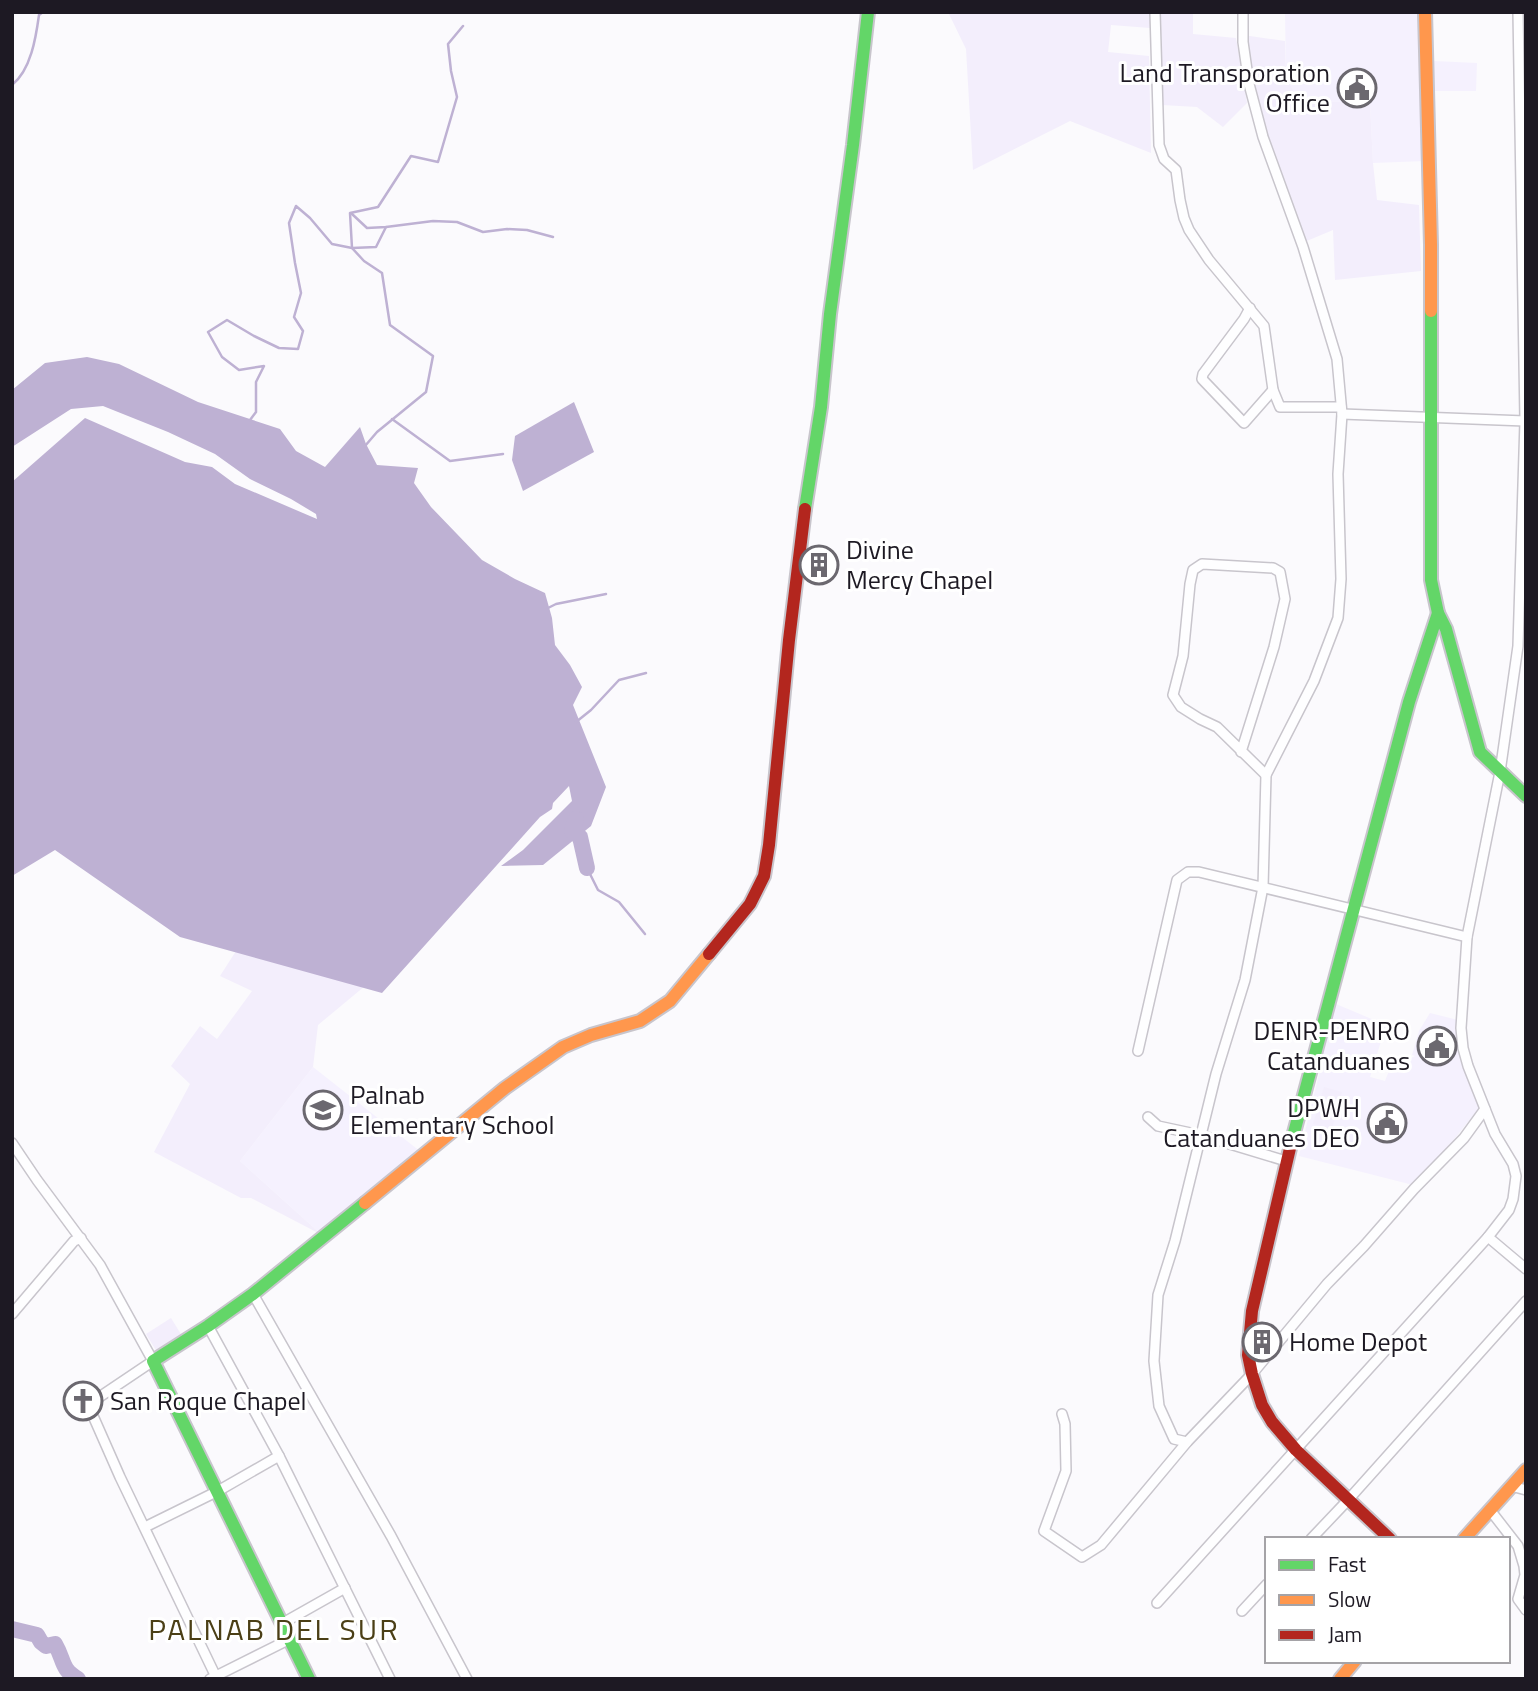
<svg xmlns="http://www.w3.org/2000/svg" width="1538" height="1691" font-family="'Titillium Web',sans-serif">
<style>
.built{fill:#f5f1fe}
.green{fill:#f3eefc}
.water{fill:#beb1d3}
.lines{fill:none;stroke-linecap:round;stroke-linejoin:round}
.stream{stroke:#beb1d3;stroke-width:2.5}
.river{stroke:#beb1d3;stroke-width:16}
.street-casing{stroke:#c8c5cc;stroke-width:12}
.fast-casing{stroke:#c8c5cc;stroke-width:16}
.slow-casing{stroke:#c8c5cc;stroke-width:16}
.jam-casing{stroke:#c8c5cc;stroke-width:16}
.street{stroke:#fefeff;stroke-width:9}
.fast{stroke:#63d668;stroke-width:12}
.slow{stroke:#ff974d;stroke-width:12}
.jam{stroke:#b3261e;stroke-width:12}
.labels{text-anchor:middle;stroke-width:6;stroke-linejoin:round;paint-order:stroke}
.poi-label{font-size:26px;fill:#1d1923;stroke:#fff;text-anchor:start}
.quarter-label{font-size:30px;letter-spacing:2px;fill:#4b3f16;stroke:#fff}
</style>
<rect width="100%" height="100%" fill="#fbfafd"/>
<g class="built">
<path d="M1285,12H1420L1425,161L1373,163L1370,104L1298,99L1286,77Z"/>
<path d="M1434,61L1477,63L1476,91H1432Z"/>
<path d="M1336,1004L1386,1025L1370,1077L1385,1081L1393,1061L1401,1063L1415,1056L1412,1055L1419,1031L1430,1013L1458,1020V1037L1461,1058L1479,1108L1455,1138L1413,1185L1299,1156L1321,1066L1356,1074L1320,1065Z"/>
<path d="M313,1067L421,1152L322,1235L240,1161Z"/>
</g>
<g class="green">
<path d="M948,12H1150V28L1111,25L1108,52L1149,56L1151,153L1070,121L973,170L966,49Z"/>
<path d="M1161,12H1193V34L1236,38L1247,103L1223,127L1197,107L1162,105Z"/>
<path d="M1243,35L1285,41L1286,77L1298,99L1370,104L1373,163L1377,200L1419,205L1421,271L1335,280L1333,230L1302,243L1249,84Z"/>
<path d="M236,951L365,986L318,1025L313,1067L240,1161L322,1235L251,1198H241L154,1152L190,1084L171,1066L200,1026L217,1039L252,991L220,976Z"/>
<path d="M1324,1087L1342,1092L1332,1129L1313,1124Z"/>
<path d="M171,1318L182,1336L157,1352L146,1334Z"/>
</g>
<g class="water">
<path d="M87,357L119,364L198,402L280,429L296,451L325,467L360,427L366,444L377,465L418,468L414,483L431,507L482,560L515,579L545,593L552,618L555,645L570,665L582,687L573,705L606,787L591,826L543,865L501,866L523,850L572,801L569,786L553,803L552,809L540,817L382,993L180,937L55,850L12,876V482L85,418L185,462L212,467L235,484L317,519L316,514L291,499L250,479L215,454L168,432L103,406L71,409L12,447V390L45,363Z"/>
<path d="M574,402L594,452L523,491L512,460L515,436Z"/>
</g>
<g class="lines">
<g class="stream">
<path d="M12,85C31,70 36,37 39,15L43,12"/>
<path d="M352,214L367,228L386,227L433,221L457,222L483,232L507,229L527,230L553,237"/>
<path d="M392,419L450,461L503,454"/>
<path d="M250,420L256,412V382L264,366L239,370L222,357L208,332L227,320L254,336L279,348L298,349L303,331L294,317L301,293L295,263L289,223L296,206L310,218L332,244L352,248L376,247L386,227"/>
<path d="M365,446L377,432L426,392L433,356L390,325L382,273L364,261L352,248L350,213L378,207L411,156L438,162L457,97L451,71L448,44L463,26"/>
<path d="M548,608L556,604L606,594"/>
<path d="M576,722L591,710L619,680L646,673"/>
<path d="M587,868L598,890L619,902L645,934"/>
</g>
<g class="river">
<path d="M576,819L572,831L580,837L587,868"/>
<path d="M12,1629L37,1635L41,1642L46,1646L55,1644C65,1661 60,1668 78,1679"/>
</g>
<defs>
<g id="street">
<path d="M1155,12L1159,145L1164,159L1176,170L1180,200L1184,218L1189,230L1209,260L1264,326L1273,390L1280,407H1341"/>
<path d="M1250,308L1244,319L1203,374L1202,379L1244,423L1273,390"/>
<path d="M1342,414L1525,421"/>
<path d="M1241,752L1274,647L1285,599L1280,572L1273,568L1202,564L1193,570L1190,584L1183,656L1173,695L1181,707L1200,719L1217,727L1266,775"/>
<path d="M1138,1051L1177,880L1188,872H1199L1467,937"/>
<path d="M1148,1117L1158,1126L1200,1135L1286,1161"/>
<path d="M12,1143L37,1180L100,1265L153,1361L95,1400L90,1409L120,1477L217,1679"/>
<path d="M1488,1237L1526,1269"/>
<path d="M253,1294L391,1536L467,1679"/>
<path d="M12,1314L74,1241L81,1238"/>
<path d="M208,1326L279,1456L390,1679"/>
<path d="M1062,1414L1065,1424L1066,1471L1044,1531L1082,1557L1101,1545L1187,1442L1252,1374L1327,1284L1364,1246L1414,1189L1464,1138L1485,1109"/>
<path d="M1187,1442L1174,1439L1159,1406L1154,1361L1158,1295L1175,1241L1216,1074L1245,980L1263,887L1266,775L1314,681L1338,618L1341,579L1338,474L1342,414L1337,359L1303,247L1263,137L1249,84L1243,42V12"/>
<path d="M1511,1486L1526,1490"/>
<path d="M1490,1510L1518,1546L1524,1566L1525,1575L1518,1599L1526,1610"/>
<path d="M145,1527L218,1491L279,1456"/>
<path d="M1311,1539L1348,1500L1526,1301"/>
<path d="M1157,1603L1488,1237L1509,1210L1513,1199L1516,1176L1513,1164L1495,1134L1468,1066L1463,1048L1461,1028L1467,937L1500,772L1518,646L1525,421L1518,12"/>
<path d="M1242,1611L1267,1584"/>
<path d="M283,1623L345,1588"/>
<path d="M210,1679L290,1639"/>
</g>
<g id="fast">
<path d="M1431,311V580L1438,613L1446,629L1480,752L1526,796"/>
<path d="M805,509L821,407L830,314L853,145L868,12"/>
<path d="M1291,1144L1409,702L1438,613"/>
<path d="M309,1679L153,1361L208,1326L253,1294L365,1203"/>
</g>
<g id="slow">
<path d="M1425,12L1431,245V311"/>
<path d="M365,1203L505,1088L563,1047L591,1035L640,1021L670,1001L709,954"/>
<path d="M1464,1539L1526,1470"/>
<path d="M1340,1679L1355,1661"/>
</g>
<g id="jam">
<path d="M709,954L750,904L764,876L769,845L789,640L805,509"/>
<path d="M1291,1144L1252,1311L1248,1355L1252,1374L1262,1405L1272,1422L1296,1450L1390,1539"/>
</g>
</defs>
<use href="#street" class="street-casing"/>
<use href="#fast" class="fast-casing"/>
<use href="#slow" class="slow-casing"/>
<use href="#jam" class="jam-casing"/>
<use href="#street" class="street"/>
<use href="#fast" class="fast"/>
<use href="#slow" class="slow"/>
<use href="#jam" class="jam"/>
</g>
<defs>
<symbol id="civic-ring" viewBox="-11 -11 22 22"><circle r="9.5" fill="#fff" stroke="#6b686f" stroke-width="1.5"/><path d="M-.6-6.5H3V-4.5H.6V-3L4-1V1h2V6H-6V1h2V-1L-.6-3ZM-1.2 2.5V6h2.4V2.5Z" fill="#6b686f"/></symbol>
<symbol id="building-ring" viewBox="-11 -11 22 22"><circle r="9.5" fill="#fff" stroke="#6b686f" stroke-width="1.5"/><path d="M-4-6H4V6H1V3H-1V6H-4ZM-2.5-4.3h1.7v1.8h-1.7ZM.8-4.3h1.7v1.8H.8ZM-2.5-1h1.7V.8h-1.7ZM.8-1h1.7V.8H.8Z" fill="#6b686f"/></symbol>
<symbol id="school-ring" viewBox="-11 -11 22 22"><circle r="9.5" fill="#fff" stroke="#6b686f" stroke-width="1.5"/><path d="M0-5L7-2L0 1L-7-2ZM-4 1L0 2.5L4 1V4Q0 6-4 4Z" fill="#6b686f"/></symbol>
<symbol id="church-ring" viewBox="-11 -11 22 22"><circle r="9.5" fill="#fff" stroke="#6b686f" stroke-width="1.5"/><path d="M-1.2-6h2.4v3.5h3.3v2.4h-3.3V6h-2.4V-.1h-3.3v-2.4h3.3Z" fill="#6b686f"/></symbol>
</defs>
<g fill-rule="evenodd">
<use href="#civic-ring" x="1335" y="66" width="44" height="44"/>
<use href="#building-ring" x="797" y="543" width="44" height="44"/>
<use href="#civic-ring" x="1415" y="1024" width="44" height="44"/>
<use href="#school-ring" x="301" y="1088" width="44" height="44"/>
<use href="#civic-ring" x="1365" y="1101" width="44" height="44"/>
<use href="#building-ring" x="1240" y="1320" width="44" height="44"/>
<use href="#church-ring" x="61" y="1379" width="44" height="44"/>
</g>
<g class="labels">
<g class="poi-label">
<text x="1330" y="82" text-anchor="end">Land Transporation<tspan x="1330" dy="30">Office</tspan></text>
<text x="846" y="559">Divine<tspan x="846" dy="30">Mercy Chapel</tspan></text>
<text x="1410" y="1040" text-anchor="end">DENR-PENRO<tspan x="1410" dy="30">Catanduanes</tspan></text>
<text x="350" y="1104">Palnab<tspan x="350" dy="30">Elementary School</tspan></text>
<text x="1360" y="1117" text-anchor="end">DPWH<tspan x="1360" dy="30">Catanduanes DEO</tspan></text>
<text x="1289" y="1351">Home Depot</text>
<text x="110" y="1410">San Roque Chapel</text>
</g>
<g class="quarter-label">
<text x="274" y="1640">PALNAB DEL SUR</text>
</g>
</g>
<rect width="1538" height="1691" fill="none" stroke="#1d1923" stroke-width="28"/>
<rect x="1265" y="1537" width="245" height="126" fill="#ffffff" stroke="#a5a3a7" stroke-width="2"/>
<rect x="1279" y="1560" width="35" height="10" fill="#63d668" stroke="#a5a3a7" stroke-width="2"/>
<text x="1328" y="1572" font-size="21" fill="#1d1923">Fast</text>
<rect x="1279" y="1595" width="35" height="10" fill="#ff974d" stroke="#a5a3a7" stroke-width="2"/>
<text x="1328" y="1607" font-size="21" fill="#1d1923">Slow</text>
<rect x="1279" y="1630" width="35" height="10" fill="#b3261e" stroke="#a5a3a7" stroke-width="2"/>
<text x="1328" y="1642" font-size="21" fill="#1d1923">Jam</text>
</svg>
